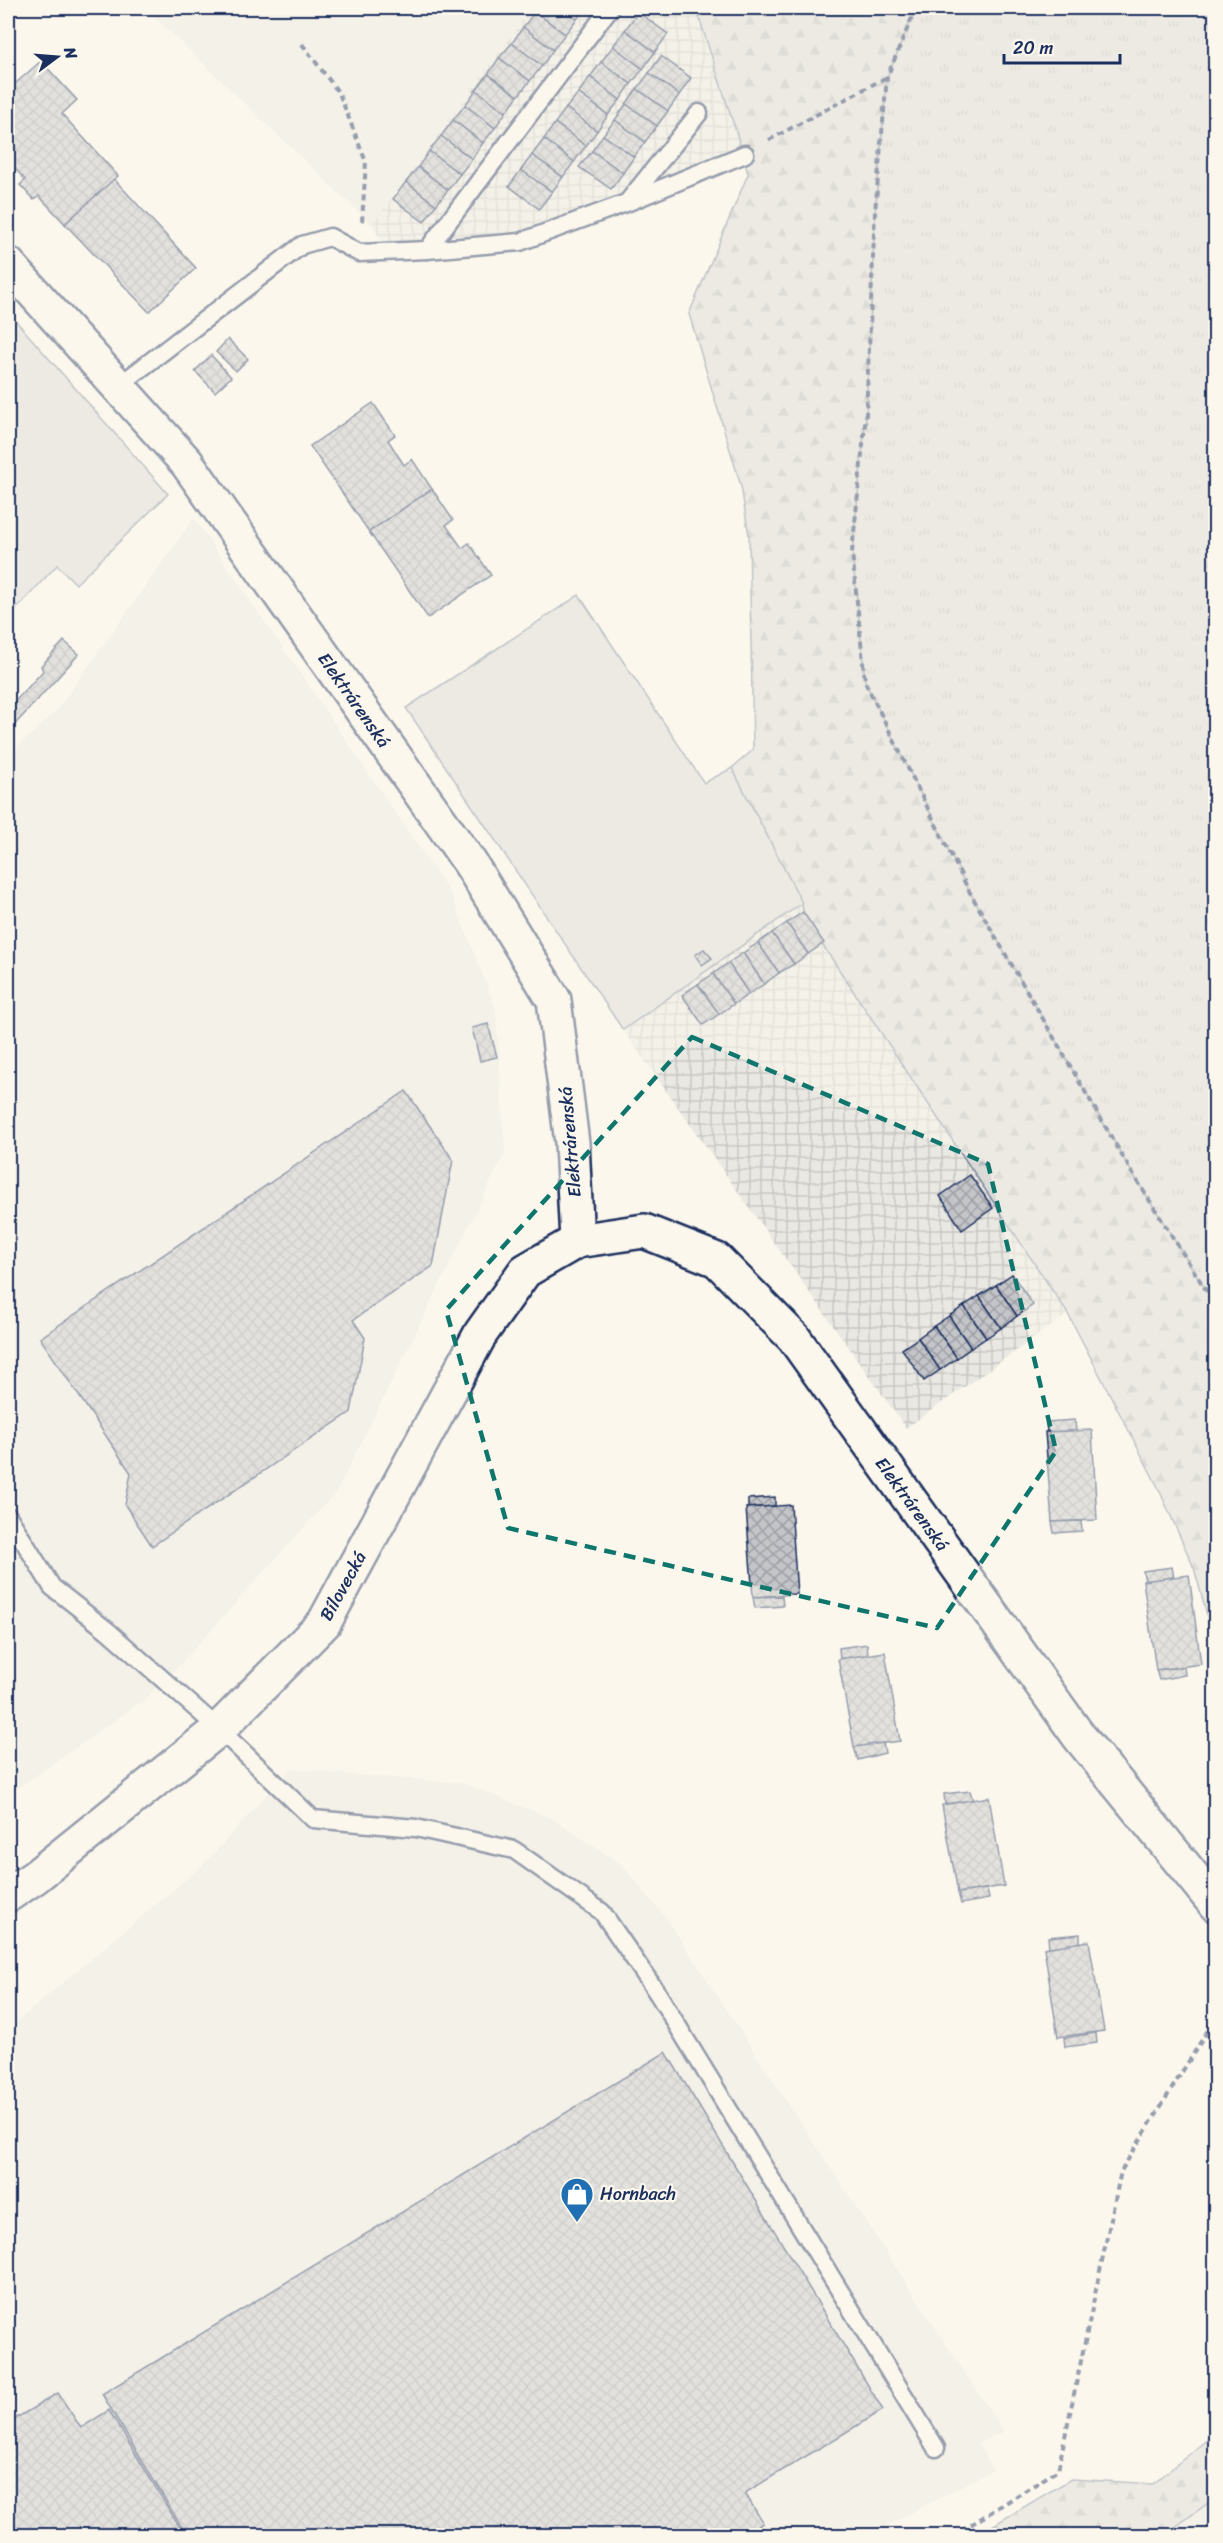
<svg xmlns="http://www.w3.org/2000/svg" width="1223" height="2543" font-family="Sriracha,sans-serif">
<style>
.built{fill:#eae8e2}
.industrial{fill:url(#industrial-grid)}
.grass{fill:url(#grass-tufts);stroke:#7a849a;stroke-width:1.5}
.forest{fill:url(#forest-firs);stroke:#7a849a;stroke-width:1.5}
.garden{fill:#dadad7;stroke:#7a849a;stroke-width:1.5}
.building{fill:url(#building-cross-hatch);stroke:#1b2f5e;stroke-width:1.5}
.lines{fill:none;stroke-linecap:round;stroke-linejoin:round}
.service-casing{stroke:#1b2f5e;stroke-width:21}
.minor-casing{stroke:#1b2f5e;stroke-width:38}
.path{stroke:#1b2f5e;stroke-width:4;stroke-dasharray:6 4.5;stroke-linecap:butt}
.service{stroke:#fbf7ec;stroke-width:16}
.minor{stroke:#fbf7ec;stroke-width:33}
.marked{fill:none;stroke:#0f766e;stroke-width:4.5;stroke-dasharray:12 8;stroke-linejoin:round}
.labels{text-anchor:middle;stroke-width:4.5;stroke-linejoin:round;paint-order:stroke}
.street-label{font-size:18px;fill:#1b2f5e;stroke:#fbf7ec}
.poi-label{font-size:18px;fill:#1b2f5e;stroke:#fbf7ec;text-anchor:start}
</style>
<defs>
<pattern id="industrial-grid" width="8" height="8" patternUnits="userSpaceOnUse" patternTransform="scale(1.5)"><rect width="8" height="8" fill="#eae8e2"/><path d="M0 4h8M4 0v8" fill="none" stroke="#c8c7c4"/></pattern>
<pattern id="grass-tufts" width="24" height="20" patternUnits="userSpaceOnUse" patternTransform="scale(1.5)"><rect width="24" height="20" fill="#dadad7"/><path d="M3 7l-1-3M5 7V3M7 7l1-3M15 17l-1-3M17 17v-4M19 17l1-3" fill="none" stroke="#babbbb"/></pattern>
<pattern id="forest-firs" width="22" height="20" patternUnits="userSpaceOnUse" patternTransform="scale(1.5)"><rect width="22" height="20" fill="#dadad7"/><path d="M5 1l3.5 6h-7zM16 11l3.5 6h-7z" fill="#babbbb"/></pattern>
<pattern id="building-cross-hatch" width="8" height="8" patternUnits="userSpaceOnUse" patternTransform="scale(1.5)"><rect width="8" height="8" fill="#c3c5c9"/><path d="M0 0l8 8M0 8l8-8" fill="none" stroke="#9ea0a6"/></pattern>
</defs>
<rect width="100%" height="100%" fill="#fbf7ec"/>
<filter id="ink" filterUnits="userSpaceOnUse"><feTurbulence type="fractalNoise" baseFrequency=".0167" numOctaves="2"/><feDisplacementMap in="SourceGraphic" scale="12" xChannelSelector="R" yChannelSelector="G"/><feConvolveMatrix kernelMatrix="1 2 1 2 8 2 1 2 1" color-interpolation-filters="sRGB"/></filter>
<g filter="url(#ink)">
<g class="built">
<path d="M145,8H529L525,17L372,225Z"/>
<path d="M194,518L451,894L496,1009L505,1153L337,1491L165,1681L141,1702L8,1795V756L57,710Z"/>
<path d="M291,1768L339,1774L463,1783L553,1819L621,1864L667,1919L1004,2432L978,2443L993,2470L869,2535L8,2536V2029L204,1864Z"/>
<path d="M1215,2498V2535H1164Z"/>
</g>
<g class="industrial">
<path d="M529,8H696L740,144L662,196L535,243L395,262L372,225L525,17Z"/>
<path d="M802,903L1068,1314L906,1428L623,1030Z"/>
</g>
<path class="grass" d="M916,8H1215V1306L1131,1171L969,891L865,682L852,552L866,415L875,212L887,77Z"/>
<g class="forest">
<path d="M696,8H916L887,77L875,212L866,415L852,552L865,682L969,891L1131,1171L1215,1304V1644L1194,1568L1157,1485L1068,1314L822,944L803,912L802,903L732,768L753,750L749,536L741,486L689,314L748,174L740,144Z"/>
<path d="M1215,2433V2498L1164,2535H977L1071,2479L1153,2484Z"/>
</g>
<g class="garden">
<path d="M8,312L168,494L76,584L57,565L8,618Z"/>
<path d="M579,595L704,783L732,768L802,903L623,1030L406,708Z"/>
</g>
<g class="building">
<path d="M538,8H561L577,19L565,34L535,12Z"/>
<path d="M561,8H585L577,19Z"/>
<path d="M535,12L565,34L553,50L523,27Z"/>
<path d="M638,12L668,34L655,52L625,30Z"/>
<path d="M523,27L553,50L542,66L512,43Z"/>
<path d="M625,30L655,52L643,69L613,46Z"/>
<path d="M512,43L542,66L530,81L499,58Z"/>
<path d="M613,46L643,69L631,84L601,62Z"/>
<path d="M661,56L691,78L679,95L649,73Z"/>
<path d="M499,58L530,81L518,96L488,74Z"/>
<path d="M41,61L77,100L62,114L118,176L65,224L39,196L34,200L20,185L25,180L8,160V90Z"/>
<path d="M601,62L631,84L620,100L590,77Z"/>
<path d="M649,73L679,95L668,111L637,89Z"/>
<path d="M488,74L518,96L506,112L476,90Z"/>
<path d="M590,77L620,100L608,115L578,93Z"/>
<path d="M637,89L668,111L657,126L626,104Z"/>
<path d="M476,90L506,112L495,128L465,105Z"/>
<path d="M578,93L608,115L597,131L566,108Z"/>
<path d="M626,104L657,126L645,142L615,120Z"/>
<path d="M465,105L495,128L483,143L453,120Z"/>
<path d="M566,108L597,131L586,146L555,123Z"/>
<path d="M453,120L483,143L472,159L441,136Z"/>
<path d="M615,120L645,142L634,157L603,135Z"/>
<path d="M555,123L586,146L574,162L544,139Z"/>
<path d="M603,135L634,157L623,173L592,151Z"/>
<path d="M441,136L472,159L460,174L429,151Z"/>
<path d="M544,139L574,162L563,177L532,155Z"/>
<path d="M429,151L460,174L448,190L418,167Z"/>
<path d="M592,151L623,173L611,189L579,167Z"/>
<path d="M532,155L563,177L552,192L521,170Z"/>
<path d="M418,167L448,190L436,205L406,182Z"/>
<path d="M521,170L552,192L539,209L509,186Z"/>
<path d="M114,179L196,268L149,312L65,224Z"/>
<path d="M406,182L436,205L424,222L393,199Z"/>
<path d="M228,339L248,359L236,371L216,352Z"/>
<path d="M211,355L231,377L215,392L195,371Z"/>
<path d="M373,403L395,435L388,440L404,465L412,459L432,489L369,532L310,446Z"/>
<path d="M432,489L453,520L446,525L462,548L469,543L491,575L428,618L369,532Z"/>
<path d="M64,641L79,654L8,732V709L43,671L41,666Z"/>
<path d="M803,912L824,943L808,954L787,923Z"/>
<path d="M787,923L808,954L794,964L772,933Z"/>
<path d="M772,933L794,964L779,973L758,943Z"/>
<path d="M758,943L779,973L764,984L743,953Z"/>
<path d="M704,949L712,958L702,965L695,955Z"/>
<path d="M743,953L764,984L749,994L728,963Z"/>
<path d="M728,963L749,994L734,1004L713,974Z"/>
<path d="M713,974L734,1004L719,1014L698,984Z"/>
<path d="M698,984L719,1014L703,1025L682,995Z"/>
<path d="M488,1024L497,1057L480,1061L472,1028Z"/>
<path d="M406,1091L453,1160L433,1266L353,1320L365,1338L351,1412L152,1546L125,1505L131,1473L40,1338Z"/>
<path d="M970,1175L993,1208L962,1230L940,1196Z"/>
<path d="M1012,1274L1033,1305L1017,1316L996,1285Z"/>
<path d="M996,1285L1017,1316L1001,1328L979,1296Z"/>
<path d="M979,1296L1001,1328L986,1338L964,1306Z"/>
<path d="M964,1306L986,1338L971,1348L949,1316Z"/>
<path d="M949,1316L971,1348L957,1358L934,1326Z"/>
<path d="M934,1326L957,1358L940,1370L918,1338Z"/>
<path d="M918,1338L940,1370L924,1381L902,1349Z"/>
<path d="M1075,1420L1076,1431L1047,1432L1046,1422Z"/>
<path d="M1092,1430L1097,1520L1052,1522L1045,1432Z"/>
<path d="M775,1497V1506L748,1508V1499Z"/>
<path d="M791,1505L797,1594L753,1597L746,1508Z"/>
<path d="M1081,1521L1082,1531L1054,1533L1052,1522Z"/>
<path d="M1172,1567L1174,1578L1145,1581L1143,1571Z"/>
<path d="M1189,1575L1201,1664L1156,1670L1143,1581Z"/>
<path d="M782,1596L783,1606L755,1608L753,1597Z"/>
<path d="M867,1644L868,1655L840,1659L839,1648Z"/>
<path d="M885,1652L900,1741L854,1747L838,1659Z"/>
<path d="M1184,1667L1185,1675L1159,1680L1156,1670Z"/>
<path d="M883,1743L885,1753L858,1760L854,1747Z"/>
<path d="M970,1791L973,1800L945,1804L944,1794Z"/>
<path d="M989,1797L1004,1886L958,1893L942,1805Z"/>
<path d="M987,1889L989,1899L961,1904L958,1893Z"/>
<path d="M1080,1934V1943L1049,1948L1048,1937Z"/>
<path d="M1089,1941L1104,2031L1058,2037L1044,1948Z"/>
<path d="M1096,2033L1097,2043L1065,2047L1064,2038Z"/>
<path d="M666,2052L883,2410L745,2493L763,2523L742,2536H187L102,2394Z"/>
<path d="M58,2393L81,2428L109,2410L185,2536H8V2423Z"/>
</g>
<g class="lines">
<defs>
<g id="service">
<path d="M629,200L699,113"/>
<path d="M427,250L610,8"/>
<path d="M117,387L302,245L330,237L359,253L427,250L520,242L626,203L745,154"/>
<path d="M8,1516L52,1587L108,1631L219,1729L313,1819L416,1828L514,1850L602,1912L658,1994L936,2448"/>
</g>
<g id="minor">
<path d="M8,264L187,463L470,863L554,1000L572,1143L577,1241"/>
<path d="M8,1895L35,1877L219,1729L324,1623L481,1333L525,1271L577,1241L644,1231L717,1260L794,1338L1078,1735L1216,1905"/>
</g>
</defs>
<use href="#service" class="service-casing"/>
<use href="#minor" class="minor-casing"/>
<g class="path">
<path d="M916,8L887,77L875,212L866,415L852,552L865,682L969,891L1131,1171L1216,1306"/>
<path d="M302,44L339,93L366,162L362,222"/>
<path d="M769,140L887,77"/>
<path d="M953,2536L1058,2470L1121,2171L1216,2017"/>
</g>
<use href="#service" class="service"/>
<use href="#minor" class="minor"/>
</g>
</g>
<path d="M0 0H1223V2543H0ZM692,1037L988,1164L1056,1451L937,1628L508,1528L446,1310Z" fill="#fbf7ec" fill-opacity=".55" fill-rule="evenodd"/>
<path class="marked" d="M692,1037L988,1164L1056,1451L937,1628L508,1528L446,1310Z"/>
<defs>
<symbol id="shop-pin" viewBox="-11 -11 22 30"><path d="M0 17L-7.5 6A9.5 9.5 0 1 1 7.5 6Z" fill="#1f6fb2" stroke="#fbf7ec"/><path d="M-5-2.5h2.3a2.7 3.5 0 0 1 5.4 0H5L5.5 6h-11ZM-1.5-2.5h3a1.5 2.3 0 0 0-3 0Z" fill="#fff"/></symbol>
</defs>
<g fill-rule="evenodd">
<use href="#shop-pin" x="558" y="2175" width="38" height="52"/>
</g>
<g class="labels">
<g class="street-label">
<text transform="translate(354 700) rotate(55)" y="6">Elektrárenská</text>
<text transform="translate(570 1142) rotate(-95)" y="6">Elektrárenská</text>
<text transform="translate(912 1504) rotate(54)" y="6">Elektrárenská</text>
<text transform="translate(343 1586) rotate(-61)" y="6">Bílovecká</text>
</g>
<g class="poi-label">
<text x="600" y="2200">Hornbach</text>
</g>
</g>
<rect width="1223" height="2543" fill="none" stroke="#fbf7ec" stroke-width="30"/>
<rect x="15" y="15" width="1193" height="2513" fill="none" stroke="#1b2f5e" stroke-width="2" filter="url(#ink)"/>
<g transform="translate(57 57) rotate(74)" stroke="#fbf7ec" stroke-width="4.5" paint-order="stroke">
<path d="M0-4.5L10 22L0 15L-10 22Z" fill="#1b2f5e"/>
<text y="-9" font-size="16" font-weight="bold" text-anchor="middle" fill="#1b2f5e">N</text>
</g>
<path d="M1004 54v9h116v-9" fill="none" stroke="#1b2f5e" stroke-width="3"/>
<text x="1013" y="54" font-size="18" fill="#1b2f5e" stroke="#fbf7ec" stroke-width="4.5" paint-order="stroke">20 m</text>
</svg>
